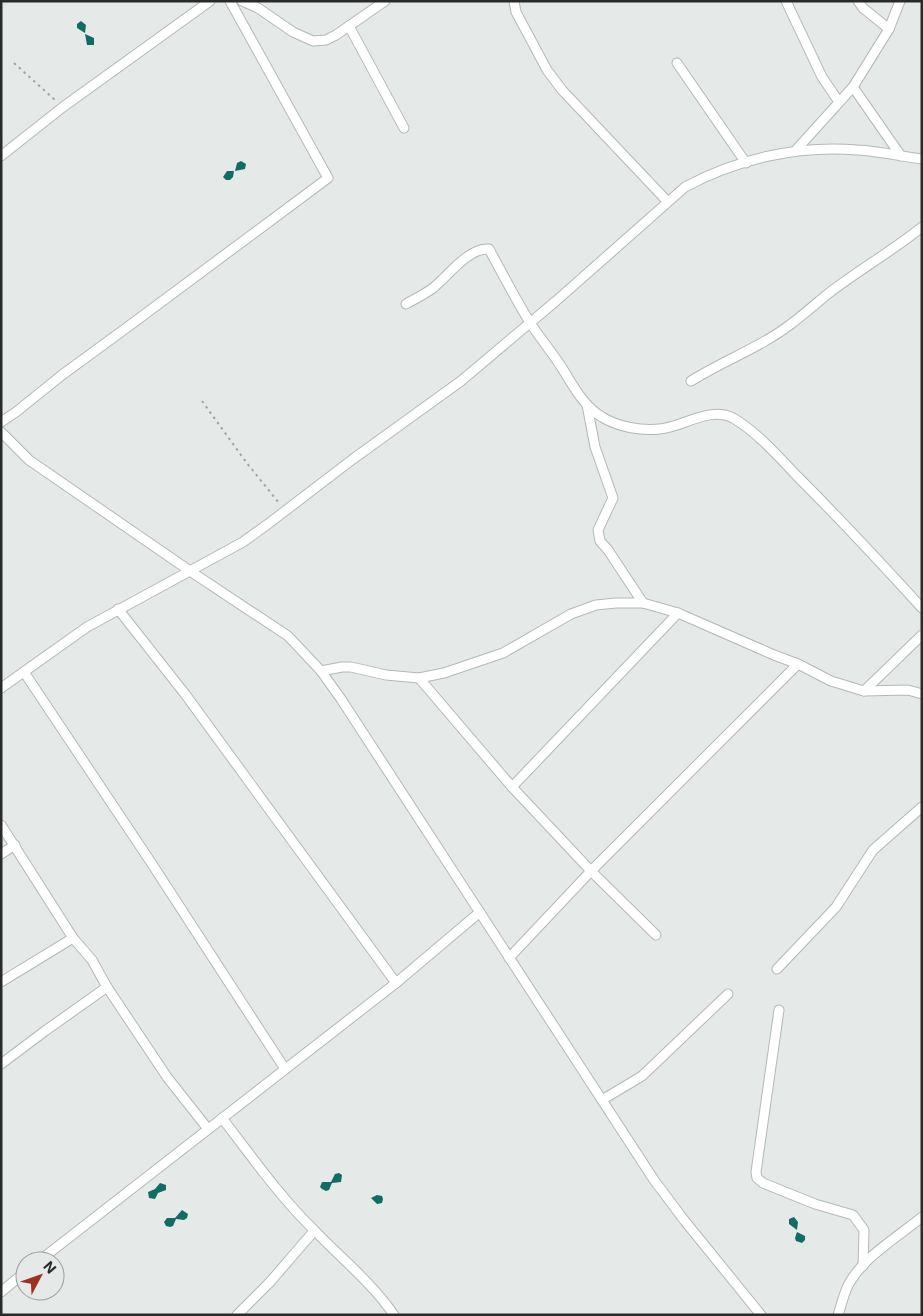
<svg xmlns="http://www.w3.org/2000/svg" width="923" height="1316" font-family="Inter,sans-serif">
<style>
.building{fill:#116d63}
.lines{fill:none;stroke-linecap:round;stroke-linejoin:round}
.minor-casing{stroke:#b3b8b7;stroke-width:11}
.path{stroke:#a0a4a3;stroke-width:2;stroke-dasharray:2.5 4;stroke-linecap:butt}
.minor{stroke:#fff;stroke-width:9}
</style>
<rect width="100%" height="100%" fill="#e5eae9"/>
<g class="building">
<path d="M81,21L86,25L85,33L77,28V24Z"/>
<path d="M85,34L94,38V45H87Z"/>
<path d="M241,161L246,164L245,169L235,171L237,163Z"/>
<path d="M227,171H234L233,177L230,180H226L223,177Z"/>
<path d="M339,1173L342,1175L341,1182L332,1183L329,1190L326,1191L322,1189L320,1187L322,1182H331L335,1174Z"/>
<path d="M160,1183L166,1185V1190L158,1193L155,1199L149,1198L148,1192L155,1189Z"/>
<path d="M377,1195L382,1196L383,1199L382,1203L377,1204L371,1198Z"/>
<path d="M182,1210L188,1214L187,1218L184,1220L176,1219L173,1226L170,1227L166,1226L164,1222L167,1218H175Z"/>
<path d="M794,1217L798,1222L797,1230L789,1224V1219Z"/>
<path d="M797,1232L805,1236V1240L802,1243L796,1241L795,1238Z"/>
</g>
<g class="lines">
<defs>
<g id="minor">
<path d="M242,1L258,8L293,32L313,41L326,40L336,35L385,1"/>
<path d="M514,1L516,12L547,70L562,90L667,201"/>
<path d="M786,1L822,77L839,102"/>
<path d="M858,1L863,8L889,29"/>
<path d="M349,26L404,128"/>
<path d="M677,63L746,163"/>
<path d="M853,87L901,156"/>
<path d="M796,150L853,87L889,29L900,1"/>
<path d="M1,156L63,107L210,1"/>
<path d="M406,304C415,299 425,294 433,288C448,276 469,247 489,249C502,273 515,298 529,321C539,337 552,352 562,368C573,385 583,406 602,417C618,427 641,431 660,429C683,427 709,406 733,418C756,431 779,457 797,476C840,519 881,563 922,608"/>
<path d="M691,381C715,366 741,355 765,341C789,328 808,310 829,293C859,270 892,251 922,227"/>
<path d="M587,405L595,447L613,498L598,530L600,541L608,550L643,603"/>
<path d="M1,422L16,412L62,375L133,323L328,178L230,1"/>
<path d="M1,432L29,460L190,571L288,636L321,671L341,699L654,1180L684,1220L761,1315"/>
<path d="M118,609L185,694L396,983"/>
<path d="M321,671L342,667H351L386,675L419,678L444,673L503,653L571,614L596,605L616,603H643L678,613L774,655L798,664L831,681L864,691L908,690L922,694"/>
<path d="M24,672L152,864L285,1069"/>
<path d="M419,678L512,787L591,871L656,935"/>
<path d="M1,688L87,627L243,542L268,524L353,459L461,381L556,301L685,187C737,159 798,145 857,150C878,151 900,156 922,159"/>
<path d="M864,691L922,635"/>
<path d="M512,787L678,613"/>
<path d="M1,825L73,938L92,960L107,987L167,1077L208,1129"/>
<path d="M1,854L15,845"/>
<path d="M509,958L591,871L798,664"/>
<path d="M777,969L836,907L873,850L922,807"/>
<path d="M1,982L73,938"/>
<path d="M779,1010L756,1172L757,1178L763,1183L815,1204L853,1215L864,1230L863,1266"/>
<path d="M1,1064L45,1031L107,987"/>
<path d="M602,1100L642,1076L728,994"/>
<path d="M222,1118C252,1157 280,1197 315,1231C342,1259 372,1283 394,1315"/>
<path d="M39,1261L396,983L480,912"/>
<path d="M1,1292L25,1272"/>
<path d="M237,1315L270,1282L314,1231"/>
<path d="M838,1315C842,1304 844,1291 850,1282C865,1256 899,1236 922,1217"/>
</g>
</defs>
<use href="#minor" class="minor-casing"/>
<g class="path">
<path d="M14,63L55,100"/>
<path d="M202,401L246,462L279,503"/>
</g>
<use href="#minor" class="minor"/>
</g>
<rect width="923" height="1316" fill="none" stroke="#292b2a" stroke-width="5"/>
<g transform="translate(40 1276) rotate(49)"><circle r="24" fill="#e5eae9" stroke="#9a9e9d"/>
<path d="M0-4L9 19L0 12L-9 19Z" fill="#9c321e"/>
<text y="-8" font-size="14" font-weight="bold" text-anchor="middle" fill="#292b2a">N</text>
</g>
</svg>
